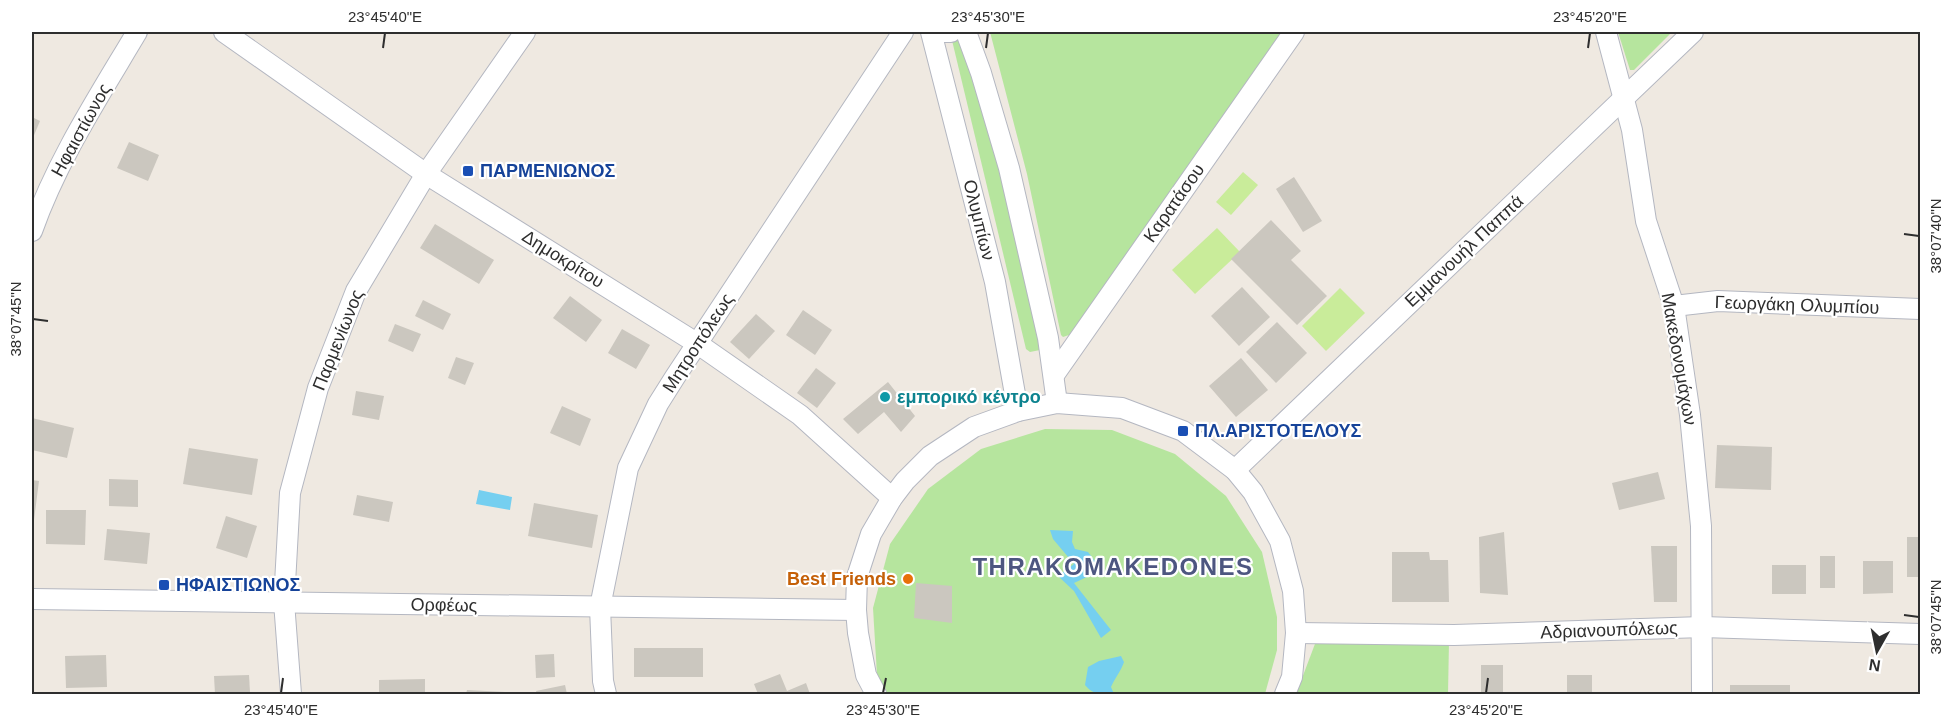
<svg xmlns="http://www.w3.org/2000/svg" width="1952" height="726" font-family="Arial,sans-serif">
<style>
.green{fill:#b6e59e}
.pitch{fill:#c9ec9a}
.water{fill:#75cff0}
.building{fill:#cbc7bf}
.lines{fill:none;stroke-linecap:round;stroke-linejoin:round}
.minor-casing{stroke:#b4b7c1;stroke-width:22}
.minor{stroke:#fff;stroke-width:20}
.ticks{fill:none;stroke:#2e2e2e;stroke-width:2}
.transit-dot{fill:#1a4fb4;stroke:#fff;stroke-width:2}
.culture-dot{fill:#0f9aa8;stroke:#fff;stroke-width:2}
.food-dot{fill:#e8710a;stroke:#fff;stroke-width:2}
.labels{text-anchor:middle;stroke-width:4.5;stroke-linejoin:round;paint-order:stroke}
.street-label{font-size:18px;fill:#2e2e2e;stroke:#fff}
.transit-label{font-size:18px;font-weight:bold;fill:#164399;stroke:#fff;text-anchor:start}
.culture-label{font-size:18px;font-weight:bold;fill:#0d838f;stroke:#fff;text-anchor:start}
.food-label{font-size:18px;font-weight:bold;fill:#c56008;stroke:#fff;text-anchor:end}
.district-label{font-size:24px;font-weight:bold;letter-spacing:1.5px;fill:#4d5680;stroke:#fff}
.neatline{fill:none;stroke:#2e2e2e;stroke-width:2}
.ticks-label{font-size:15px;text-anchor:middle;fill:#2e2e2e}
</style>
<rect width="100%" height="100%" fill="#efe9e1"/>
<g class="green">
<path d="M950,32H973L1050,348L1030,352L1026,349Z"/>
<path d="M990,32H1285L1125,260L1069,335L1063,337L1061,335L1027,174Z"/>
<path d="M1618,32H1672L1634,70H1630Z"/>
<path d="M1045,429L1112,430L1175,454L1226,496L1262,552L1277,617V650L1265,694H885L877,675L873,608L890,544L928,489L981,449Z"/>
<path d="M1318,636L1449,641L1448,694H1296Z"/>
</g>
<g class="pitch">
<path d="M1243,172L1258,185L1231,215L1216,202Z"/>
<path d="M1217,228L1240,252L1195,294L1172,270Z"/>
<path d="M1340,288L1365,313L1326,351L1302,326Z"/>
</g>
<g class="water">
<path d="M479,490L512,497L510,510L476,504Z"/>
<path d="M1050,530L1073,531L1072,542L1075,549L1088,552L1095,561L1089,576L1074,583L1111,630L1101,638L1074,591L1058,576L1074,564L1053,539Z"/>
<path d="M1121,656L1124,662C1121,671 1115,678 1111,687L1114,694C1102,695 1093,695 1085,685L1088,667L1099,661Z"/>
</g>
<g class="building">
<path d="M32,117L40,121L32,140Z"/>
<path d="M129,142L159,155L148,181L117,168Z"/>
<path d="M1294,177L1322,221L1303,232L1276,189Z"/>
<path d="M1271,220L1301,251L1291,260L1327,296L1297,325L1231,259Z"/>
<path d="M435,224L494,260L479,284L420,248Z"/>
<path d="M1242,287L1270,317L1239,346L1211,316Z"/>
<path d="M570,296L602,320L586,342L553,318Z"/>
<path d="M423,300L451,314L443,330L415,316Z"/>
<path d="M803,310L832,330L815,355L786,335Z"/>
<path d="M756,314L775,331L749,359L730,342Z"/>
<path d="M1277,322L1307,353L1276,383L1246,352Z"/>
<path d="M395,324L421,334L413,352L388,341Z"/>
<path d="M622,329L650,345L636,369L608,353Z"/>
<path d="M456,357L474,363L465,385L448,378Z"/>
<path d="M1241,358L1268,390L1236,417L1209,386Z"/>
<path d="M816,368L836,383L817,408L797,393Z"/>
<path d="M888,382L915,416L901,432L884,412L858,434L843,419Z"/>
<path d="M356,391L384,396L379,420L352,415Z"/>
<path d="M562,406L591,419L580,446L550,433Z"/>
<path d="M32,418L74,428L67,458L32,450Z"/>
<path d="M1717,445L1772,447L1771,490L1715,488Z"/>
<path d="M189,448L258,459L252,495L183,484Z"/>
<path d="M1658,472L1665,499L1619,510L1612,483Z"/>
<path d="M109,479L138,480V507L109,506Z"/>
<path d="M32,480L39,481L34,520L32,519Z"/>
<path d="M357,495L393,502L389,522L353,515Z"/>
<path d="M534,503L598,515L592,548L528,536Z"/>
<path d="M46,510H86L85,545L46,544Z"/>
<path d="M226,516L257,526L247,558L216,548Z"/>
<path d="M107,529L150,533L147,564L104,560Z"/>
<path d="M1504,532L1508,595L1480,593L1479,537Z"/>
<rect x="1907" y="537" width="13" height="40"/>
<path d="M1651,546H1677V602H1654Z"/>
<path d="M1392,552H1429L1430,560H1448L1449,602H1392Z"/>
<rect x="1820" y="556" width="15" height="32"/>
<path d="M1863,561H1893V593L1863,594Z"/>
<rect x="1772" y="565" width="34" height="29"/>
<path d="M916,583L952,586V623L914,618Z"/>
<rect x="634" y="648" width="69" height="29"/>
<path d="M554,654L555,677L536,678L535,655Z"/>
<path d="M106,655L107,687L66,688L65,656Z"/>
<rect x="1481" y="665" width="22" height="29"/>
<path d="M780,674L787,691L806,683L810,694H758L754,684Z"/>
<path d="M249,675L250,692L215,694L214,676Z"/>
<rect x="1567" y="675" width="25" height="19"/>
<path d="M425,679V694H379V680Z"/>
<path d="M565,685L567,694H537L536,691Z"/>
<rect x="1730" y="685" width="60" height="9"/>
<path d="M467,690L505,692V694H466Z"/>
</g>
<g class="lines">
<defs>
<g id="minor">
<path d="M224,32L426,174L698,344L800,415L892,498"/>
<path d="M931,32L995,282L1018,411"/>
<path d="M938,32H951"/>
<path d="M966,32L981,73L1009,168L1048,338L1057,403"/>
<path d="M1606,32L1632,130L1646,221L1674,306L1690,415L1701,526L1702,694"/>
<path d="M32,231C57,160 99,96 137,32"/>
<path d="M1674,306L1718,301L1920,309"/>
<path d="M1054,375L1294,32"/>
<path d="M1235,470L1693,32"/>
<path d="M32,599L856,610"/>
<path d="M1296,633L1454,635L1703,627L1920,634"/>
<path d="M291,694L284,602L290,493L318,388L356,291L426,174L525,32"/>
<path d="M606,694L603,681L600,607L628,468L658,404L675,377L903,32"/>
<path d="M876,694L866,675L858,633L856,610L857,577L871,534L892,498L905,481L930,456L974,427L1018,411L1057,403L1122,408L1183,431L1235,470L1253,492L1280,541L1293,591L1296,633L1292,677L1285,694"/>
</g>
</defs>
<use href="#minor" class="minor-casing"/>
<use href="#minor" class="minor"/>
</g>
<path class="ticks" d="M383,48L385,33M986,48L988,33M1588,48L1590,33M1904,234L1919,236M33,319L48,321M1904,615L1919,617M281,693L283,678M883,693L886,678M1486,693L1488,678"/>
<g class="transit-dot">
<rect x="462" y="165" width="12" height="12" rx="3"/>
<rect x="1177" y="425" width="12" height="12" rx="3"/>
<rect x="158" y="579" width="12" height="12" rx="3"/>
</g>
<circle class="culture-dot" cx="885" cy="397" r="6"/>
<circle class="food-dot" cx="908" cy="579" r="6"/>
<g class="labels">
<g class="street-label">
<text transform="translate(81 130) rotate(-61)" y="6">Ηφαιστίωνος</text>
<text transform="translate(1174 203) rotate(-55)" y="6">Καρατάσου</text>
<text transform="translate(979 220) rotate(76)" y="6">Ολυμπίων</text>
<text transform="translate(1464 251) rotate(-43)" y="6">Εμμανουήλ Παππά</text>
<text transform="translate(563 259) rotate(32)" y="6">Δημοκρίτου</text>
<text transform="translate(1797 305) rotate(2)" y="6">Γεωργάκη Ολυμπίου</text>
<text transform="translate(338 340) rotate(-68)" y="6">Παρμενίωνος</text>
<text transform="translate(698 343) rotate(-57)" y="6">Μητροπόλεως</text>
<text transform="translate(1679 359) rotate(80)" y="6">Μακεδονομάχων</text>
<text transform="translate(444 605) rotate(1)" y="6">Ορφέως</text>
<text transform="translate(1609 630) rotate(-2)" y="6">Αδριανουπόλεως</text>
</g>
<g class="transit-label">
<text x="480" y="177">ΠΑΡΜΕΝΙΩΝΟΣ</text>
<text x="1195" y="437">ΠΛ.ΑΡΙΣΤΟΤΕΛΟΥΣ</text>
<text x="176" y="591">ΗΦΑΙΣΤΙΩΝΟΣ</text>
</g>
<g class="culture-label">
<text x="897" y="403">εμπορικό κέντρο</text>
</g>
<g class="food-label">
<text x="896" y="585">Best Friends</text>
</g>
<g class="district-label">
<text x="1113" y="575">THRAKOMAKEDONES</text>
</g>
</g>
<rect width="1952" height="726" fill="none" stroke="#ffffff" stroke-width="66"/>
<g transform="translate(1877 651) rotate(189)" stroke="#ffffff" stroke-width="4.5" paint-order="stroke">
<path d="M0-4.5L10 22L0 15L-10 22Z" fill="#2e2e2e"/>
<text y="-9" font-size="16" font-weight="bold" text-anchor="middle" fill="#2e2e2e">N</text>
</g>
<rect x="33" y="33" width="1886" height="660" class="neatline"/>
<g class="ticks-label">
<text x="385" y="22">23°45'40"E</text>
<text x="988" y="22">23°45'30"E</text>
<text x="1590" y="22">23°45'20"E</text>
<text transform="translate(1936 236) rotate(-90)" y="5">38°07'40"N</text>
<text transform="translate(16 319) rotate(-90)" y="5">38°07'45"N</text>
<text transform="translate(1936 617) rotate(-90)" y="5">38°07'45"N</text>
<text x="281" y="715">23°45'40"E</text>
<text x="883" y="715">23°45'30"E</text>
<text x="1486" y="715">23°45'20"E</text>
</g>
</svg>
